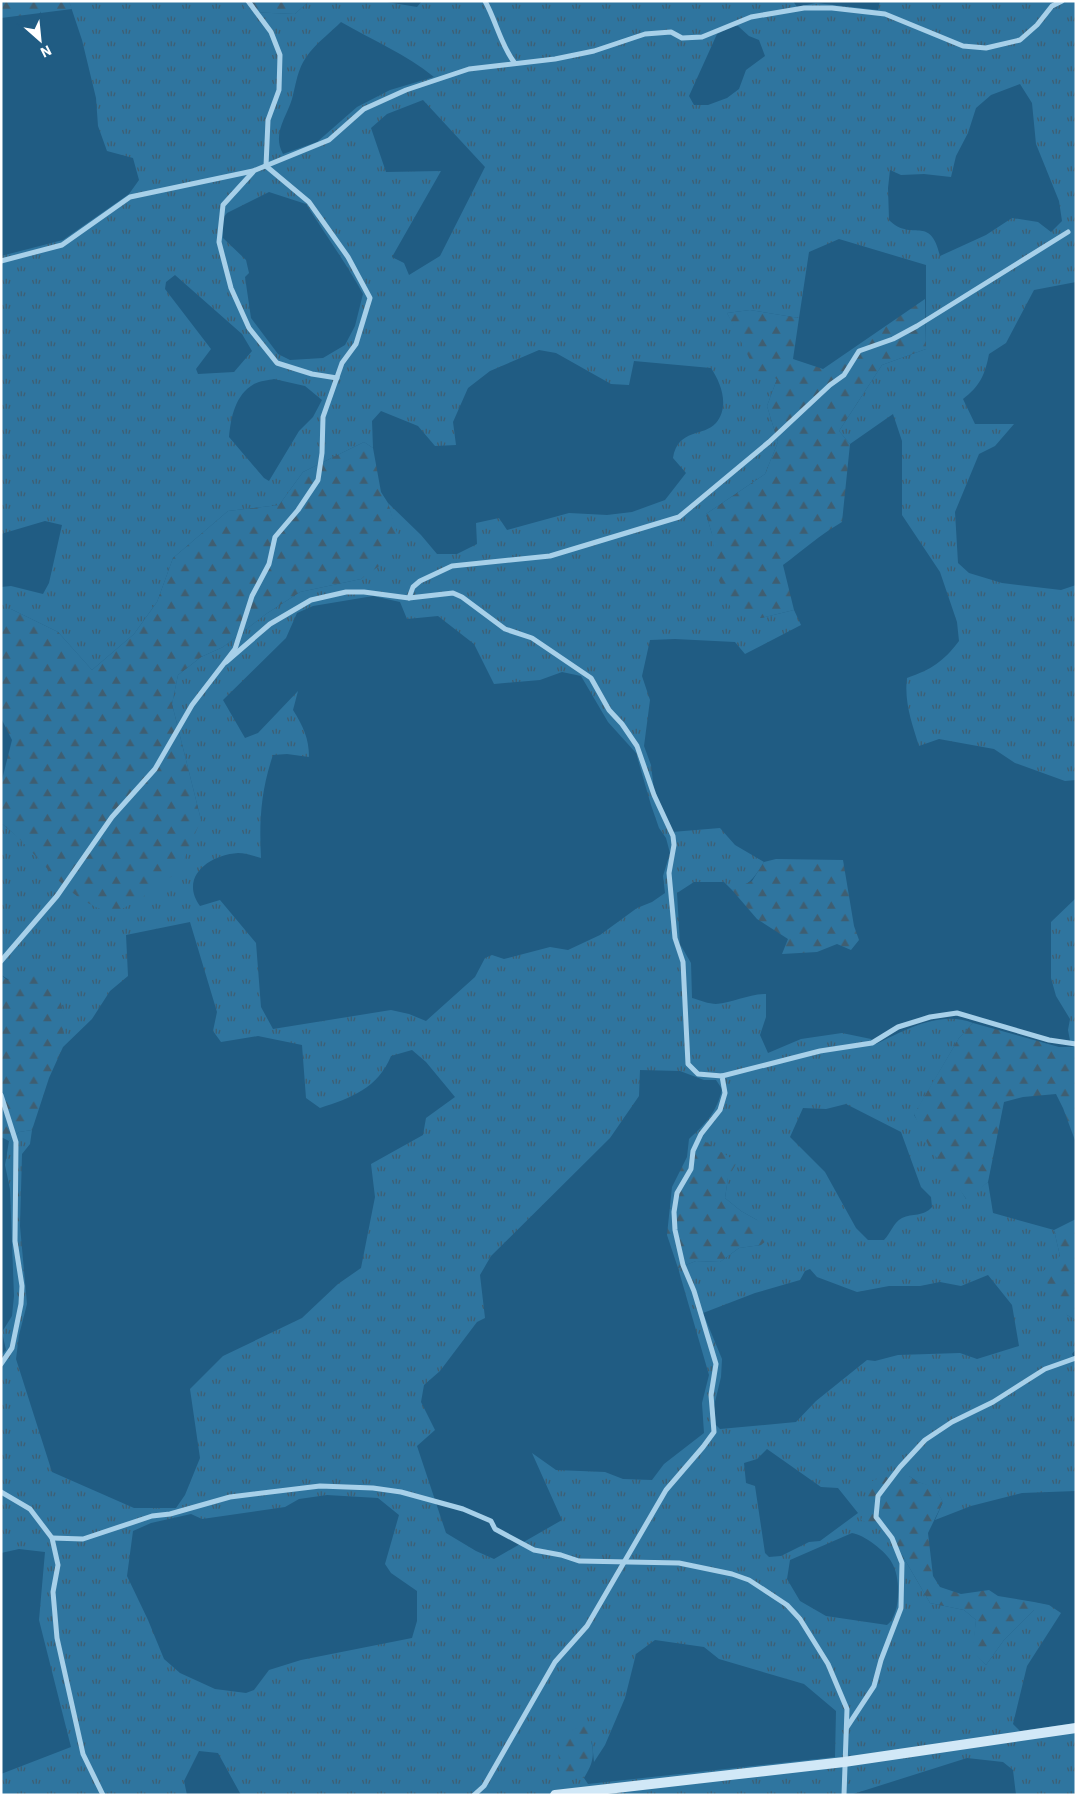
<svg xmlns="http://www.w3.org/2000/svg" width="1077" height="1796" font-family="'IBM Plex Sans',sans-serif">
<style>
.grass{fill:url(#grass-tufts);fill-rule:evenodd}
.forest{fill:url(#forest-firs)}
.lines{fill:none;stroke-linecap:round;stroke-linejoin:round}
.street{stroke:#a7d0e9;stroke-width:5}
.secondary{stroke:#d1e8f7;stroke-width:10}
</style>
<defs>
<pattern id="grass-tufts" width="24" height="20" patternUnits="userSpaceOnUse" patternTransform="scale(1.25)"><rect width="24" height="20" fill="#2f759f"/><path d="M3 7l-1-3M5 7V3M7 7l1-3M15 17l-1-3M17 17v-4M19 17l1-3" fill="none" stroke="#3f5e71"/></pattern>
<pattern id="forest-firs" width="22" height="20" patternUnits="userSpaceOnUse" patternTransform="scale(1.25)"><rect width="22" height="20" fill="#2f759f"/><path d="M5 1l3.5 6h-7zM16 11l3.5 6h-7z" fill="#3f5e71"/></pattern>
</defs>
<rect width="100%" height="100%" fill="#205c83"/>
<g class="grass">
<path d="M69,1H240L249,12L295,14L309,1H381L417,7L422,1H793L797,7L816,3L878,10L880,1H1076V282L1034,290L1006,343L989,354C985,375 980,386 963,399L975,424H1014L995,446L979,454L955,512L958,563L969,573L1002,583L1061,590L1076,585V780L1065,781L1015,763L994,749L939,739L919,746C912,724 904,702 907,678C932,669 943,662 959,641L957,622L940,572L902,515V441L893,414L850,444L839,431L882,365L926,349V265L839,239L809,252L799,318L750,310L727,313L739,335L777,379L767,406L778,442L765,474L706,514L712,534L761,618L794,610L801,625L745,654L735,642L675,639L650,640L642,676L650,700L644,746L651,765L654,790L672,832L720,828L735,845L764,862C755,876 750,886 732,890L724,882H694L677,893L680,944L691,963L692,998C699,1000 709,1004 716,1004C733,1003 748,994 766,994V1017L760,1035L768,1053L801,1039L842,1033L871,1039L876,1044C906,1030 939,1010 973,1023L959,1038L914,1115L966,1199L988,1182L993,1213L1054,1230L1060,1256L1067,1315L1076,1320V1349L1072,1354L1076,1361V1491L1022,1493L971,1506L935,1520L943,1502L935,1488L918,1482L909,1476L887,1529L930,1603L964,1610L976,1620L973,1652L986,1665L1004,1640L1034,1610V1602L1049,1605L1061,1613L1027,1666L1013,1724L1020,1731L1076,1723V1795H1016L1013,1770L1003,1762L967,1758L850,1795H241L218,1753L199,1751L184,1781L187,1795H1V1774L71,1747L39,1620L45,1552L19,1549L1,1553V1355L6,1350L2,1332L12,1316L14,1296L10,1189L5,1165L9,1141L19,1132L32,1130L30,1144L22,1154L20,1226L27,1304L19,1335L16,1359L52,1472L134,1508H176L185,1495L200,1458L190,1389L223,1356L302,1318L338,1284L361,1268L375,1197L371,1164L423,1135L426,1118L455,1097L426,1062L412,1050L391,1056C378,1088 351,1098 320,1108L306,1098L302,1045L258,1036L221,1042L213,1031L217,1012L190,922L126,935L128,976L110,991L92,1019L63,1047V1011L1,975V823C25,841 44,864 64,885L201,820L172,704L178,675L201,657L223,647L266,614L300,592L361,579L397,536L388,503L421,535L437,554H457L477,544L476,523L499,518L507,530L569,513L607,515L632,512L665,500L686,473L673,458C678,428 704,437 716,423C730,406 721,383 711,368L634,361L629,385L611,384L556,353L539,350L490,371L468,388L453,422L456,445L435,446L418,426L381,411L372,421L373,448L364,442L303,472L279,505L228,511L173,558L157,602L134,634L92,670L58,632L11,609H1V587L11,586L43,594L49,583L62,525L45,521L1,534V256L63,240L129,194L139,180L133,158L107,151L98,126L96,98L82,40ZM341,22C372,40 406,54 434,77L390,90L357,107L317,142L283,154C272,134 286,118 292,99C297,81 297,68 310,52C319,41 331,32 341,22ZM734,26H738L749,36L759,40L765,56L746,70L739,89L727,98L708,105H694L689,96L717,34ZM1020,84L1032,103L1036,144L1059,201L1062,221L1051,232L1038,222L1012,218L986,235L940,256C930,213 912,243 889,220L888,188L890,170L901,175L924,174L951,177L956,156L968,133L976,108L991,95ZM423,100L485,167L440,256L409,275L404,263L392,257L441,171L386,172L371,128L387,114ZM269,192L306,204C325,234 346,263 363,294L355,326L345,345L323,358L290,360L278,354L251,318L245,277L249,273L246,260L223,238V218L227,213ZM175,275L242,334L252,351L234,372L198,374L196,369L211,349L165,289L166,282ZM274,379L305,386L322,400L313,417L299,431L269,481L264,478L229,437C231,417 235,395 254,384C260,381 269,380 274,379ZM373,596L400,602L407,619L438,616L474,644L494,684L540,680L562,672L581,676L608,722L636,753L651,805L659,828L666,838L670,853L663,876L665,893L652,902L637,908L600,935L568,950L550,947L504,959L492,955L485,958L475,977L426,1021L409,1014L391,1010L273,1029L261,1007L256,943L220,900L200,906C179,877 209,855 238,853C245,853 254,856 261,858C259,821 261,790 273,755L287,754L309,757C309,738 303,726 293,710L298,691L258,733L245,738L223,700L286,638L297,613L313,606ZM640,1070L680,1071L704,1080H716L722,1089C717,1112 706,1123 689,1139H701L728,1178L725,1198L741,1211L757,1220L761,1245L739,1248L720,1262L696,1261L678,1268L709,1375L702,1403L704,1433L664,1464L652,1480L623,1479L605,1472L556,1470L532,1453L562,1520L494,1559L476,1551L446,1533L417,1446L435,1430L421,1402L424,1385L440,1371L477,1322L485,1318L480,1275L491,1256L610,1138L639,1096ZM846,1104L901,1132L921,1187L931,1197L932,1207C923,1217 913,1213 902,1218C893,1223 891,1233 884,1240H868L856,1228L825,1172L790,1137L803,1108L826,1109ZM810,1269L817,1277L857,1292L889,1286H920L940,1282L961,1286L988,1275L1012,1305L1019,1346L977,1359L960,1353L898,1355L875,1361L867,1360L816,1401L796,1422L720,1429L716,1425L714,1406L721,1377L722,1359L703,1313L755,1293L800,1280L805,1271ZM767,1449L821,1487L838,1488L858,1513L820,1541L809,1542L781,1556L769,1557L765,1553L755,1486L746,1483L744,1463L757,1459ZM327,1495L378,1498L399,1515L385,1564L391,1573L417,1591V1621L412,1638L301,1660L269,1670L254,1690L246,1693L215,1689L180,1673L164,1659L148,1620L127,1576L133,1531L151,1523L191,1514L202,1519L285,1507L299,1499ZM852,1533C863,1534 887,1552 892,1563C901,1578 901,1614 887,1625L826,1616L800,1601L787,1579L790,1560ZM655,1640L704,1647L719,1659L804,1684L836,1711L835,1757L588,1784L584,1778H561L592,1742L594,1762L605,1745L625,1698L636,1654Z"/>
<path d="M1076,898V1047L1071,1046L1068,1030L1070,1019L1056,996L1051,978V922Z"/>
</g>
<g class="forest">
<path d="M1,1H69L72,9L1,18Z"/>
<path d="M240,1H309L295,14L248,12Z"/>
<path d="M925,299L926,349L882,365L839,431L850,444L842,522C820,535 803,550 783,565L794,610L761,618L731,608L717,576L712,534L706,514L765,474L778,442L767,406L777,379L755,370L727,313L750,310L799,318L793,359L823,369Z"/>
<path d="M364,442L373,448L381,492L388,503L398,536L382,564L361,579L300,592L266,614L223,647L201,657L178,675L172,704L201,820L179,871L137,901L114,913C63,902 40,852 1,823V784L12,740L1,718V609H11L58,632L92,670L134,634L157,602L173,558L228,511L279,505L303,472Z"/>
<path d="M776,859L843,860L854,926L859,940L851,950L837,944L817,952L782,954L788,939L757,919L732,890L752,881L764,862Z"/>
<path d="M32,972L58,993L63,1011V1047L49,1078L32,1130L19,1132L9,1141L1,1137V975L7,980Z"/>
<path d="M973,1023L1059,1047H1076V1143L1063,1108L1056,1094L1023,1097L1004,1102L988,1182L967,1200L929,1147L914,1114L959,1038Z"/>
<path d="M689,1139H701L737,1162L728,1178L725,1198L741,1211L757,1220L771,1237L761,1245L739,1248L720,1262L696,1261L678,1268L667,1235L672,1187L687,1157Z"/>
<path d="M1076,1219V1320L1067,1315L1041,1273L1060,1256L1054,1230Z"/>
<path d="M909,1476L918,1482L935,1487L943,1502L928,1533L933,1576L940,1587L961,1594L989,1590L998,1596L1034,1602V1610L1004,1640L986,1665L972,1652L976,1620L964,1610L930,1603L887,1529L861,1520L872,1481L882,1477Z"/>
<path d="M586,1724C593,1748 598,1756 584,1778H561L558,1751L561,1735Z"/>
</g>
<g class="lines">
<g class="street">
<path d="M485,1C496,21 501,45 514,62"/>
<path d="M253,172L223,205L219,242L231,288L249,328L277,363L312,374L337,378"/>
<path d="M1,261L62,245L130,197L253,171L329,140L364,109L406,90L469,69L555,59L594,51L645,34L671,32L682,38L702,37L751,17L804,8H832L885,14L963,46L986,48L1020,40L1037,25L1052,6L1062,1"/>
<path d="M409,598L413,587L420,581L452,566L550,556L679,517L769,442L830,385L844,375L859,351L893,339L917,326L1068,232"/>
<path d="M226,662L270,624L311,600L346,592H364L409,598L453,593L462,597L505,629L532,638L591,678L609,710L622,724L637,746L654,795L673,836L674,845L669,873L675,938L683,962L688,1064L698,1074L722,1076L725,1093L720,1110L701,1134L693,1151L691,1169L677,1193L674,1212L675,1230L683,1265L694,1291L716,1364L711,1395L714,1432L703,1447L666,1490L587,1626L555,1662L484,1786L474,1795"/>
<path d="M1,961L57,896L112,817L155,769L192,705L235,649L252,596L269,564L275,537L298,510L318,480L322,453L323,417L342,363L356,344L370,298L348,257L309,202L266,166L268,120L279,90L280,55L271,32L248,1"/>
<path d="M722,1076L820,1051L872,1043L898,1027L930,1017L957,1013L1049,1040L1076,1044"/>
<path d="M1,1095L16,1142L15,1241L22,1286L21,1304L12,1348L1,1364"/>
<path d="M1,1492L30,1509L52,1538L58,1565L53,1592L57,1638L83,1754L103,1795"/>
<path d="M52,1538L83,1539L152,1516L170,1514L230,1497L320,1486L373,1488L401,1492L463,1509L491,1521L495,1529L534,1550L561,1555L579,1561L679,1563L732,1574L749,1580L787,1605L800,1619L828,1664L847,1709L844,1795"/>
<path d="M847,1727L874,1686L881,1660L901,1608L902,1563L892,1538L876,1517L878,1496L900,1467L925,1440L952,1422L993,1402L1045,1369L1076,1358"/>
</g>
<path class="secondary" d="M555,1795L844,1762L1076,1728"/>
</g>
<rect width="1077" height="1796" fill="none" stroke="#ffffff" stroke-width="5"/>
<g transform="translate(40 40) rotate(153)" stroke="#205c83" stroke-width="4" paint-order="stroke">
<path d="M0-4L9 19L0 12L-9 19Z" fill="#ffffff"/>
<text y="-8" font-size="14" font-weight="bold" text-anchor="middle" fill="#ffffff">N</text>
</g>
</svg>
